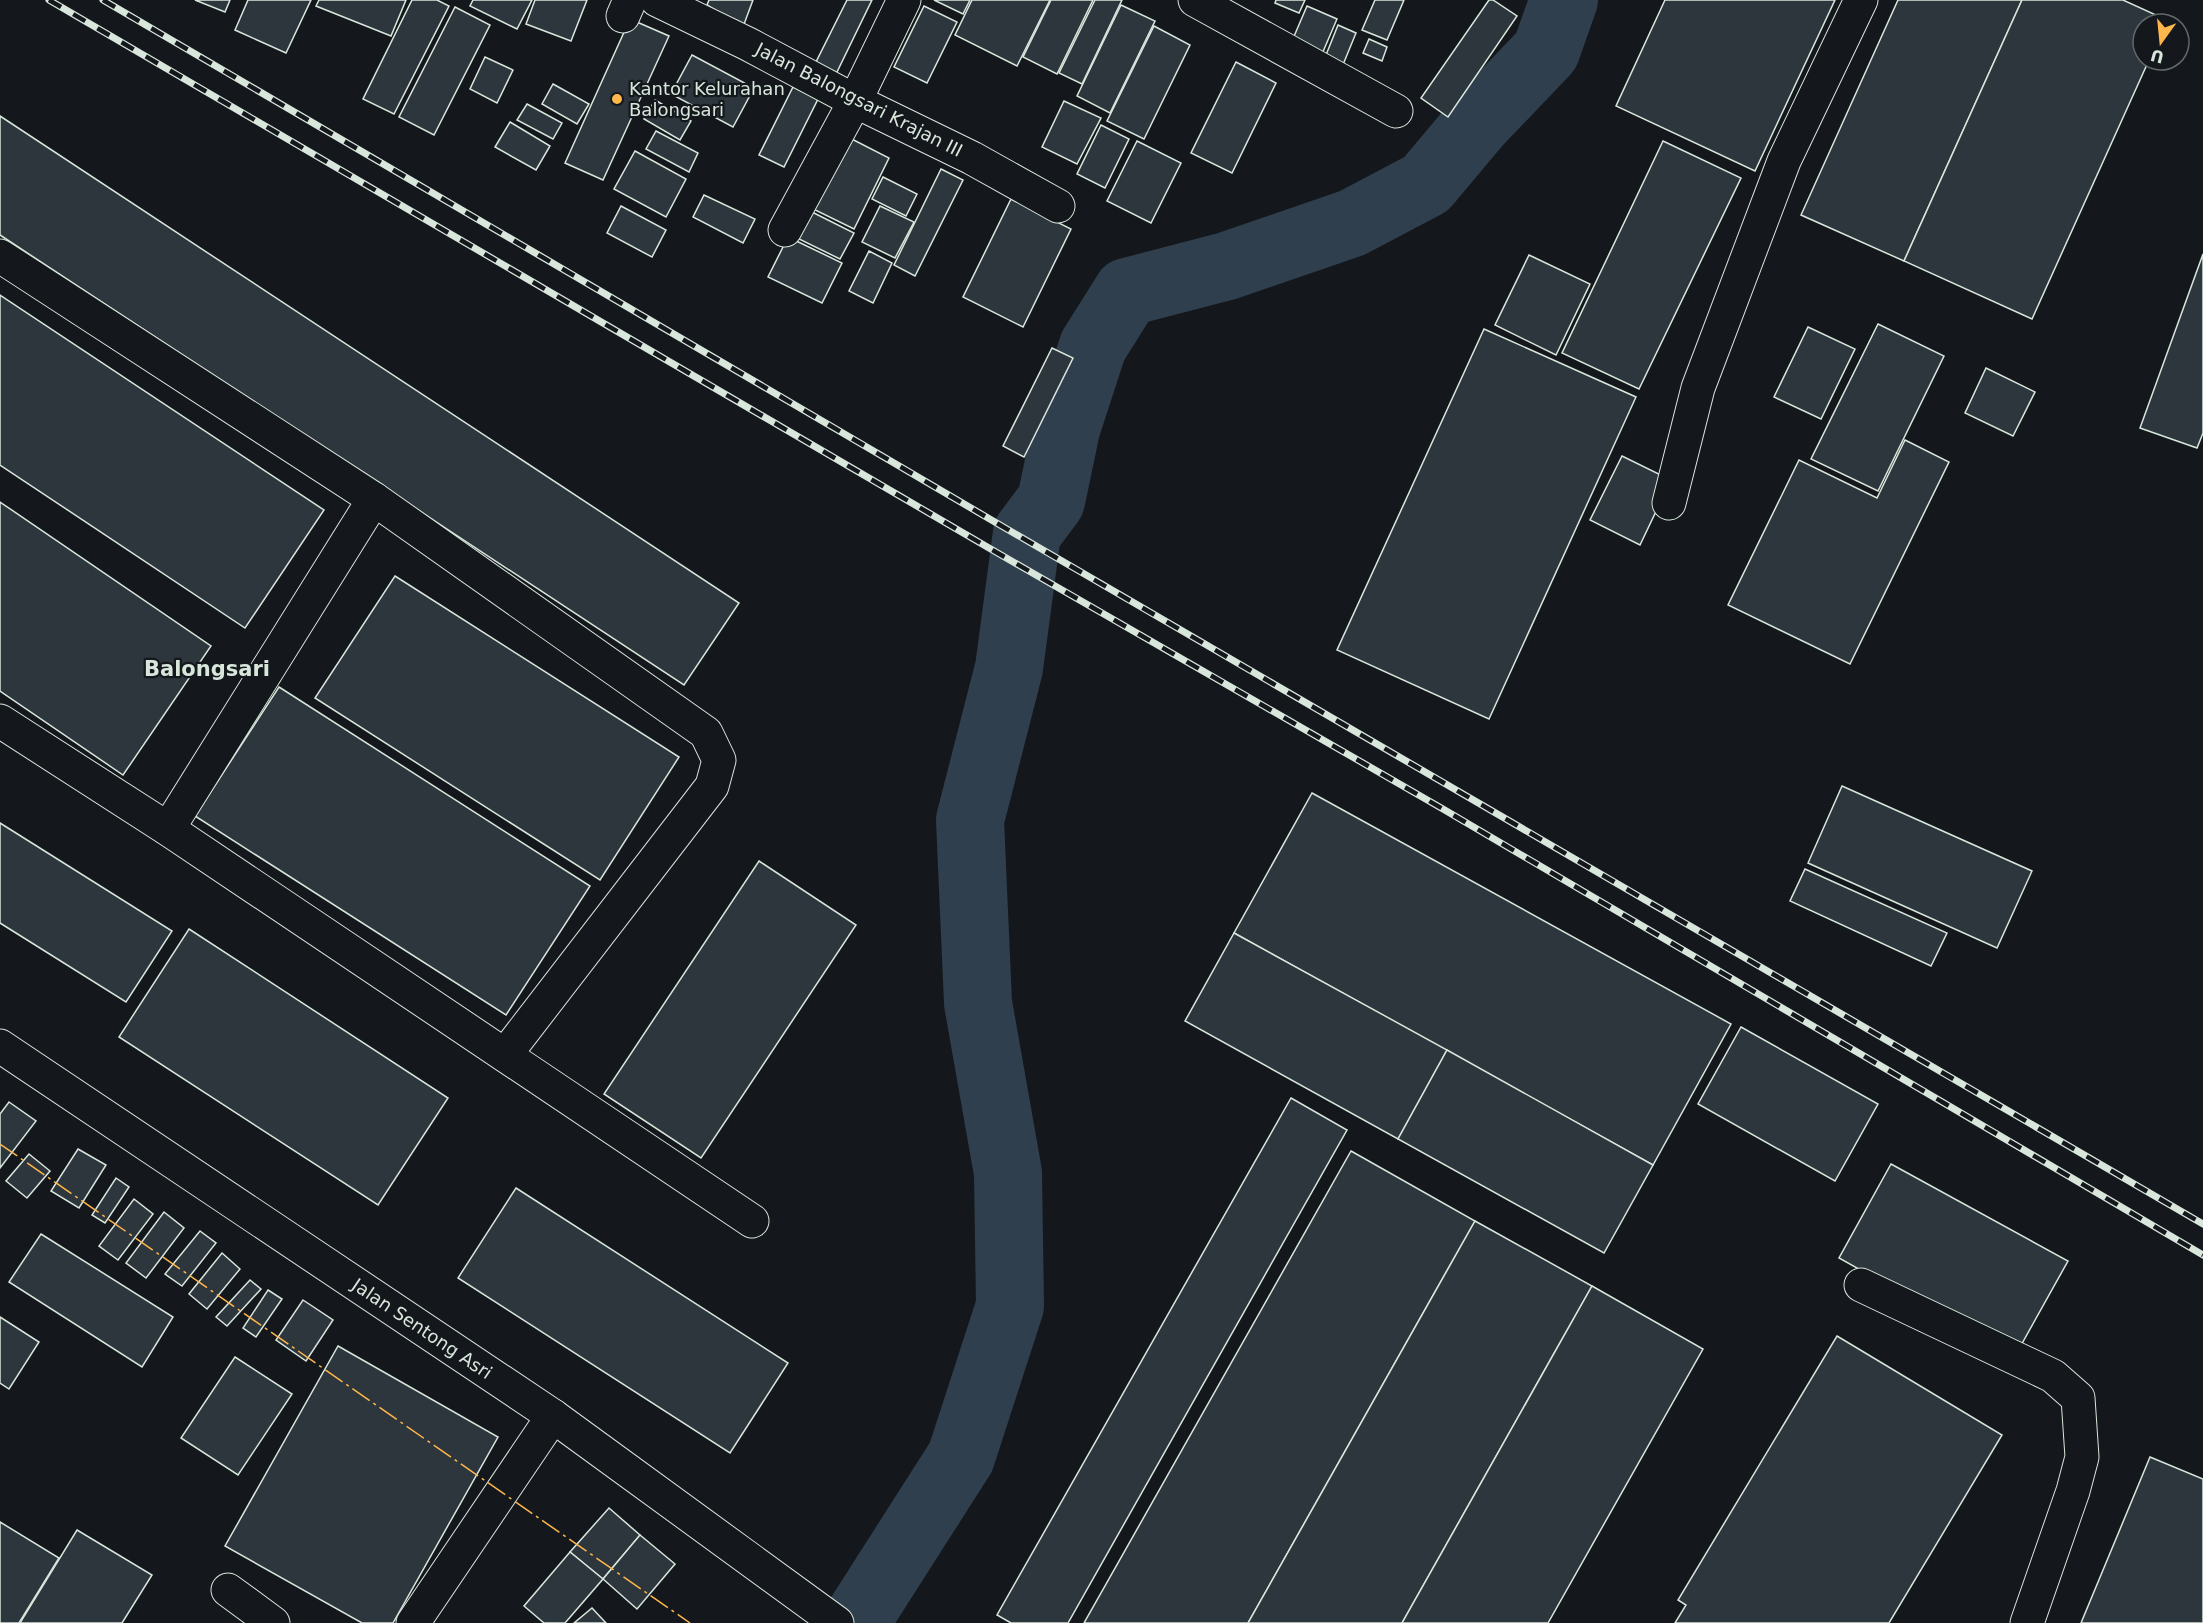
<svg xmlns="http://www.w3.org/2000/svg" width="2203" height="1623" font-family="'DejaVu Sans',sans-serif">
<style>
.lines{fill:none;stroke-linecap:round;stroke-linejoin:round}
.river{stroke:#2f3f4d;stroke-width:68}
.building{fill:#2c363c;stroke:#d8e6dc;stroke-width:1.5}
.minor-casing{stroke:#d8e6dc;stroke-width:35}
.minor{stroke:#14181c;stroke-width:33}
.rail-casing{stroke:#d8e6dc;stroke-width:7}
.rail{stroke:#14181c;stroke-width:4.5;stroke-dasharray:14;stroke-linecap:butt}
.power{stroke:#ffb74d;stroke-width:1.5;stroke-dasharray:21 4.5 3 4.5;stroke-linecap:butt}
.poi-dot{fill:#ffb74d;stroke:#14181c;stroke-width:2}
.labels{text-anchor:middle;stroke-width:4.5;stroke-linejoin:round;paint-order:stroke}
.poi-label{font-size:18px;fill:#d8e6dc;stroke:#14181c;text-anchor:start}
.street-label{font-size:18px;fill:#d8e6dc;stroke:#14181c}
.quarter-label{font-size:21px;font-weight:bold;fill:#d8e6dc;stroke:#14181c}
</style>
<rect width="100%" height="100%" fill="#14181c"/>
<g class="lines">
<path class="river" d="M855,1623L961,1457L1010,1306L1008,1173L978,1003L970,820L1009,668L1027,533L1051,501L1066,429L1093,346L1127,292L1227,266L1352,223L1426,184L1478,122L1546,51L1564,0"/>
</g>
<g class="building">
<path d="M195,0H230L225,12Z"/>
<path d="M248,0H311L286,53L235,30Z"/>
<path d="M319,0H406L391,36L316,6Z"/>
<path d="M412,0H437L449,6L394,114L363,99Z"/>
<path d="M473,0H532L517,29L470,6Z"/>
<path d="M535,0H587L571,41L526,24Z"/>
<path d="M709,0H753L743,27L707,5Z"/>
<path d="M847,0H872L836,74L815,64Z"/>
<path d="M934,0H970L963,14Z"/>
<path d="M972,0H1050L1017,66L955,35Z"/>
<path d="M1051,0H1093L1057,74L1023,57Z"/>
<path d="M1095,0H1122L1082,84L1059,73Z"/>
<path d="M1276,0H1305L1299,13L1275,3Z"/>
<path d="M1375,0H1404L1387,40L1362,30Z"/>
<path d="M1489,0H1493L1517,16L1448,117L1421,98Z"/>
<path d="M1665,0H1835L1755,171L1616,106Z"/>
<path d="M1898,0H2022L1904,261L1801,215Z"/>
<path d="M2022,0H2123L2167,20L2165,24H2143V60H2149L2032,319L1904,261Z"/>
<path d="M1121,5L1155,21L1110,113L1077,96Z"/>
<path d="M924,6L957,22L927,83L894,67Z"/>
<path d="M1307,6L1337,19L1319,61L1289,48Z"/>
<path d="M455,7L490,25L434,135L399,117Z"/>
<path d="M630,19L669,36L603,180L565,163Z"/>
<path d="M1338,25L1356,33L1340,72L1322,65Z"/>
<path d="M1154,26L1190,45L1144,139L1107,121Z"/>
<path d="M1369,39L1387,47L1382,61L1363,53Z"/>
<path d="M692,55L754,88L733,127L671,94Z"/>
<path d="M485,57L513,70L497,103L470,89Z"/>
<path d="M1236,62L1276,83L1232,173L1191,153Z"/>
<path d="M553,84L589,104L577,124L542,104Z"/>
<path d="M793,87L818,99L784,167L759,155Z"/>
<path d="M655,100L691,121L680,140L644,119Z"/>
<path d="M1064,101L1101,118L1077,164L1042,147Z"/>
<path d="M527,104L562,123L553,139L517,120Z"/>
<path d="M0,116L739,603L684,685L0,235Z"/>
<path d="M510,122L550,146L536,170L495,147Z"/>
<path d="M1101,125L1129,139L1105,188L1077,174Z"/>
<path d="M656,131L698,153L689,172L646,149Z"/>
<path d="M840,133L889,158L854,229L805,205Z"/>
<path d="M1137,141L1181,163L1151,223L1107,201Z"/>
<path d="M1663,141L1741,178L1639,389L1562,353Z"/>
<path d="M635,151L686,179L666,217L614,189Z"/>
<path d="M941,169L963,180L915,276L894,265Z"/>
<path d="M883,177L917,194L906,216L872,199Z"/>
<path d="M704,195L755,219L743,243L693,217Z"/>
<path d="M1011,199L1071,229L1023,327L963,297Z"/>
<path d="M621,206L666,230L652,257L607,233Z"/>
<path d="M880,206L914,222L895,258L862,242Z"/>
<path d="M808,210L854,233L840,259L795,237Z"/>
<path d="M788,237L842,263L822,303L768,277Z"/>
<path d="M869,251L892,263L873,303L849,291Z"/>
<path d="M2203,254V433L2197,448L2140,428Z"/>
<path d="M1529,255L1590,284L1556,355L1495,325Z"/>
<path d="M0,295L324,510L245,628L0,465Z"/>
<path d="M1878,324L1944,356L1878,491L1811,459Z"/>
<path d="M1808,327L1855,349L1821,419L1774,397Z"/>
<path d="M1484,329L1636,397L1489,719L1337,650Z"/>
<path d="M1052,348L1073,358L1024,457L1003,446Z"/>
<path d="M1986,368L2035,392L2013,436L1965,413Z"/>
<path d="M1905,440L1949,462L1850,664L1728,605L1799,460L1877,498Z"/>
<path d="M1622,456L1671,480L1640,545L1590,520Z"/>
<path d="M0,502L211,646L123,775L0,691Z"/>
<path d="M395,576L679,757L600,880L315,698Z"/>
<path d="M279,687L590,886L506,1015L195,816Z"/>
<path d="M1842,786L2032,871L1997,948L1808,863Z"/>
<path d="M1312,793L1731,1024L1653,1165L1234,933Z"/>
<path d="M0,823L172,931L126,1002L0,923Z"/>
<path d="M759,861L856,925L701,1158L604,1094Z"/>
<path d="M1805,869L1947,933L1931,966L1790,901Z"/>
<path d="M189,929L448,1098L378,1205L119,1037Z"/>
<path d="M1234,933L1447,1050L1398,1139L1185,1021Z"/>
<path d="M1741,1027L1878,1104L1835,1181L1698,1104Z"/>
<path d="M1447,1050L1653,1165L1604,1253L1398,1139Z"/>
<path d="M1291,1098L1347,1130L1068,1623H1011L997,1615Z"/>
<path d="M9,1102L36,1121L0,1168V1114Z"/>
<path d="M78,1149L106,1165L79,1208L51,1191Z"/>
<path d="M1351,1151L1475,1221L1248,1623H1084Z"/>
<path d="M29,1154L50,1171L27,1198L6,1181Z"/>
<path d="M1891,1164L2068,1261L2015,1356L1839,1258Z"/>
<path d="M116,1178L129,1187L105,1223L92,1215Z"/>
<path d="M516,1188L788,1363L730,1453L458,1278Z"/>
<path d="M134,1199L153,1214L118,1260L99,1246Z"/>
<path d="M164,1212L184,1228L146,1278L126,1263Z"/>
<path d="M1475,1221L1592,1286L1402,1623H1248Z"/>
<path d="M200,1231L216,1243L182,1286L165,1274Z"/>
<path d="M41,1234L173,1317L142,1367L9,1282Z"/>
<path d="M222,1253L240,1269L207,1309L189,1294Z"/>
<path d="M250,1280L261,1289L227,1326L216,1317Z"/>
<path d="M1592,1286L1703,1349L1548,1623H1402Z"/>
<path d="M268,1290L282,1299L256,1337L243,1328Z"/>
<path d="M303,1300L333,1320L306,1361L276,1340Z"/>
<path d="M0,1317L39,1342L9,1389L0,1383Z"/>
<path d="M1837,1336L2002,1435L1889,1623H1675L1686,1605L1678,1600Z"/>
<path d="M338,1346L498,1437L393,1623H362L225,1546Z"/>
<path d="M235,1357L292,1394L238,1475L181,1438Z"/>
<path d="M2150,1457L2203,1479V1623H2081Z"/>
<path d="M609,1508L640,1535L603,1579L570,1552Z"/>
<path d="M0,1522L59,1558L19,1623H0Z"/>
<path d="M77,1530L152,1575L122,1623H20Z"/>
<path d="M640,1535L675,1564L637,1609L603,1579Z"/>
<path d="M570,1552L603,1579L565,1623H544L524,1606Z"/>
<path d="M592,1608L606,1623H574Z"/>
</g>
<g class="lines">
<defs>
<g id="minor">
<path d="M657,0L748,44L855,101L972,158L1058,206"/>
<path d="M1195,0L1396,111"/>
<path d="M623,16L630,0"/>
<path d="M785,230L855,101L904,0"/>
<path d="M0,256L374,499L706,733L719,760L712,786L505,1055"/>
<path d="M1669,503L1698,388L1784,161L1861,0"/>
<path d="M0,721L168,829L752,1221"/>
<path d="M168,829L374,499"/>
<path d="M0,1046L553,1416L837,1623"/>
<path d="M1861,1285L2053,1376L2078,1398L2082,1457L2073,1491L2027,1623"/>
<path d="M228,1590L273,1623"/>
<path d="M413,1623L553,1416"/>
</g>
</defs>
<use href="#minor" class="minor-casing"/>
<use href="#minor" class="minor"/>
<defs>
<g id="rail">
<path d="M49,0L989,548L1443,809L2203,1255"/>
<path d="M103,0L1000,525L2203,1224"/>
</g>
</defs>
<use href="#rail" class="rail-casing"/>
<use href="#rail" class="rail"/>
<path class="power" d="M0,1144L690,1623"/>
</g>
<circle class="poi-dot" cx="617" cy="99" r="6"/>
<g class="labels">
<g class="poi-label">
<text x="629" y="95">Kantor Kelurahan<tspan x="629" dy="21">Balongsari</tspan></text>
</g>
<g class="street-label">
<text transform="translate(859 100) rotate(27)" y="6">Jalan Balongsari Krajan III</text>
<text transform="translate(422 1329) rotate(34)" y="6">Jalan Sentong Asri</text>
</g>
<g class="quarter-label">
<text x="207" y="676">Balongsari</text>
</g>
</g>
<g transform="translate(2161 42) rotate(195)"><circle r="28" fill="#14181c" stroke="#626a69" stroke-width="1.5"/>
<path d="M0-4.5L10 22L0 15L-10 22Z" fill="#ffb74d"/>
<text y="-9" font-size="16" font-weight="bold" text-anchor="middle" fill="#d8e6dc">U</text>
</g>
</svg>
